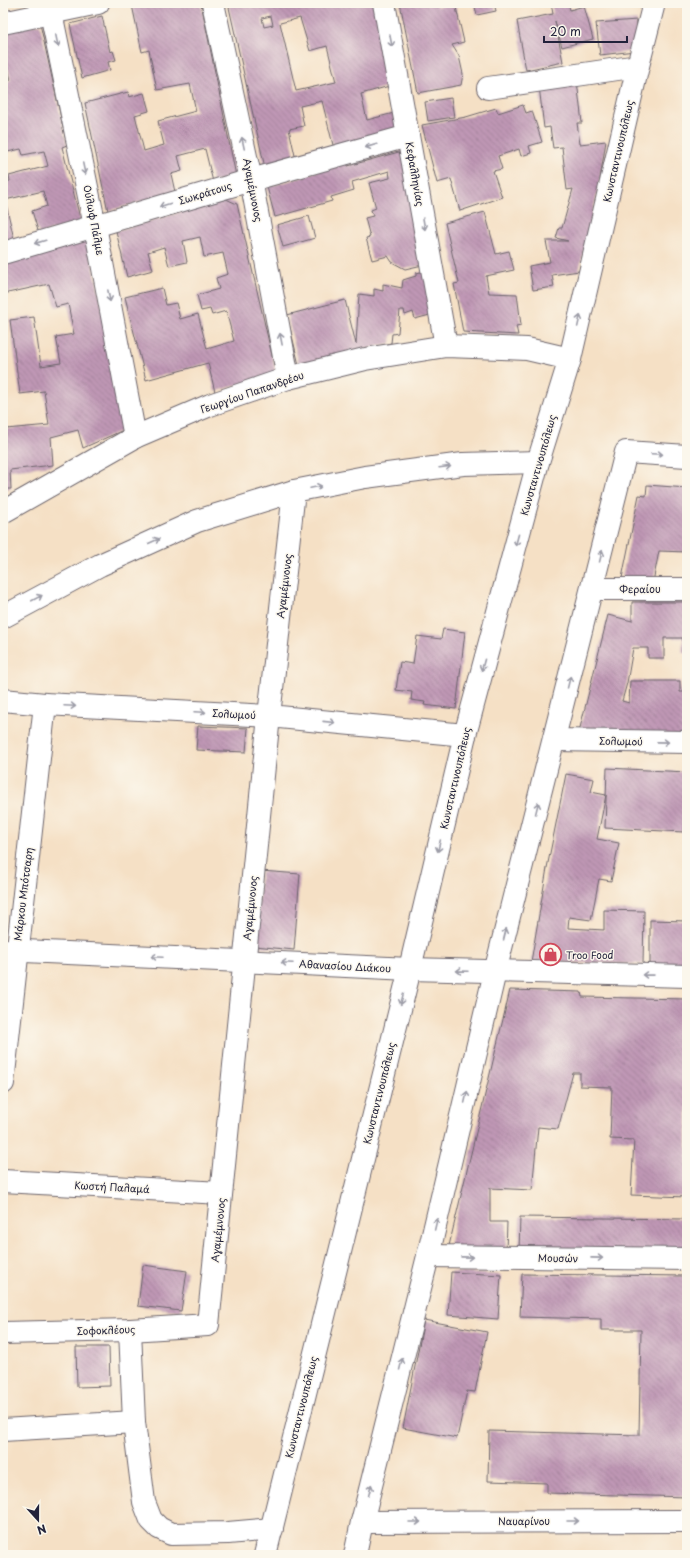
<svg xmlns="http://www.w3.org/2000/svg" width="690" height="1558" font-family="'Playpen Sans',sans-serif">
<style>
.building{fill:url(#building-back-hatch);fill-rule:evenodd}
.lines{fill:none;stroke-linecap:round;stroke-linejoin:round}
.minor-casing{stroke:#6c646b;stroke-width:24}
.minor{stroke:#fff;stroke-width:22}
.oneway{stroke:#9c9ca7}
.labels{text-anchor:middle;stroke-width:3;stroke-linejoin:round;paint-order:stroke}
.street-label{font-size:10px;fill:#22223b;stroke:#fbf7ec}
.poi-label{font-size:10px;fill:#22223b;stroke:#fbf7ec;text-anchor:start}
</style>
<defs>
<pattern id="building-back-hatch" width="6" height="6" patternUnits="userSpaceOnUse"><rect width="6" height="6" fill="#bf97b5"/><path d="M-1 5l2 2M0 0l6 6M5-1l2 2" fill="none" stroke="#9b7b94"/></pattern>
</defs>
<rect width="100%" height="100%" fill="#fbf7ec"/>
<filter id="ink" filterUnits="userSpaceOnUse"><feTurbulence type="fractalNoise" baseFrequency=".025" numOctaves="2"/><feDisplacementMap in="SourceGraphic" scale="8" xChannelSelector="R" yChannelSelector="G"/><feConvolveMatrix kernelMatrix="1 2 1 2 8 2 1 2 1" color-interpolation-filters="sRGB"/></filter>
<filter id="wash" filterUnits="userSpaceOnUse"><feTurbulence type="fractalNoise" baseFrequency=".012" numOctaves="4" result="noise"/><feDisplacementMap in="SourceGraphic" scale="16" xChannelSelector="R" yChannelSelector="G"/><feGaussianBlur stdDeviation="0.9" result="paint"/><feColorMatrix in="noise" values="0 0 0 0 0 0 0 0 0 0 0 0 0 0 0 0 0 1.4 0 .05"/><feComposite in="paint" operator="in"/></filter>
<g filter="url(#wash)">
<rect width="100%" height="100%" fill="#f5e0c5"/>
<g id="blocks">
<g class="building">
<path d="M144,3H201L236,176L213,182L205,149L178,156L182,171L171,174L175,192L108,211L85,103L128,92L129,97L144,93L149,111L135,115L144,151L164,145L158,121L196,111L190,84L157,90L149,50L142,52L132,5Z"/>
<path d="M228,3H374L393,85L361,94L367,120L394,113L399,132L334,149L322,101L300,106L304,126L289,129L296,160L265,168ZM271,16L273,25L264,27L262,18ZM300,18L310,51L327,46L336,82L296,91L280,23Z"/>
<path d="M400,3H436L437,7L455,3L464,42L452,45L459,56L463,74L461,85L418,93Z"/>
<path d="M474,3H494L496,11L477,15Z"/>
<path d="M551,3H568L570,10L584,6L593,39L562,47L555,21L563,62L526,70L517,21L553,14Z"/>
<path d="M102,16L110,52L113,51L116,60L108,62L110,70L82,78L70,24Z"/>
<path d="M637,20L635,51L600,55L596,23Z"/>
<path d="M40,24L67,145L62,147L81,222L39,234L32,211L47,206L43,191L5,200L14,239L3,242V183L10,181L9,176L48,166L44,151L23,155L21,149L3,153V120H5L3,113V82L11,80L3,50V31Z"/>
<path d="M577,81L582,123H577L580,144L606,141L599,185L579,271L552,275L554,287L533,290L529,266L550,262L546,241H568L556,238L559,228H562L573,189L567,190L562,147L553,148L550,127L544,128L539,86Z"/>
<path d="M451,98L454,117L428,121L425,102Z"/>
<path d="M523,105L526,113L532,111L542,142L529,146L531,153L521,156L519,149L498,156L502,169L493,171L502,197L460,211L451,179L437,183L422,125L466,117L496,108L498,113Z"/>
<path d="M406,150L427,264L405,269L392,262L388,256L372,260L366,238L370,237L365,218L373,216L371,210L376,208L369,183L390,178L389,171L352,182L354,190L331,197L332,201L275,217L267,187L303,177L346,158L348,166Z"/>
<path d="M226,199L237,204L276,373L215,392L208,363L146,380L125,297L162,288L166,305L176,303L180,319L198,314L207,349L234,341L226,311L212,315L210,309L201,311L197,295L219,289L216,278L228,274L223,253L204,257L200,237L183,241L187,262L169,266L164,247L148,252L153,270L127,277L116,231Z"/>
<path d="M485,212L496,254L509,251L514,270L486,276L489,293L517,294L521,325L516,326L518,335L463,332L454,284L459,283L445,223Z"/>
<path d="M309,216L315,238L283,247L277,225Z"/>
<path d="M87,237L128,428L83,448L78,430L51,437L53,465L10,470L11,489H3V422L5,421L6,429L49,425L44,391L20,394L10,320L34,317L41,366L61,363L56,337L74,334L68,304L56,307L49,284L3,294V260Z"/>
<path d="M426,271L437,313L415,319L413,312L405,315L404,310H400L398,333L392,334L391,343L299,365L287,315L345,300L356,344L359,294L374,296V289L383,291V284L402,288L403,280L416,276V273Z"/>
<path d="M647,485L687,488V552L659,551L653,582L622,578L639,495L646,496Z"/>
<path d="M632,602H687V653H682L683,638H664V658H648V648H633L627,683L622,701L629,703L630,681H680V692H687V737L578,736L608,615L632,621Z"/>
<path d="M443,629L465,632L456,709L424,705L425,702L411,700L412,692L396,690L400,662L413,664L417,636L441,639Z"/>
<path d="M198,726L248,728L246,752L196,750Z"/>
<path d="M607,768L687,772V820H685L684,832L605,828Z"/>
<path d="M566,774L594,779L591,792L606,795L597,839L619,843L611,881L599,879L591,920L569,917L568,928L604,930V910L644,911L643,964L531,962L547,868Z"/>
<path d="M261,871L300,874L294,950L255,946Z"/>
<path d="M650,920L687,921V967L650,966Z"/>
<path d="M510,990L581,992L582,997L687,999V1197L631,1195L634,1140L610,1139L612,1087L580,1086V1073H573L558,1129L538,1127L532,1190L490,1188V1222H507L506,1252L448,1250Z"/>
<path d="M520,1217L687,1219V1253L519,1252Z"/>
<path d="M143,1265L187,1271L181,1311L138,1306Z"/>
<path d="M451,1272L501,1275L498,1319L448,1315Z"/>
<path d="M522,1274L687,1276V1497L547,1493V1483L488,1481L489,1431L639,1435L641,1330H601V1319L520,1317Z"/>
<path d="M424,1320L487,1332L475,1392L467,1391L457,1438L403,1428Z"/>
<path d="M76,1347H109L110,1386L77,1387Z"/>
</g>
</g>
</g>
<g filter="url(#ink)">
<use href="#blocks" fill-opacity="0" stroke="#6c646b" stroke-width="1"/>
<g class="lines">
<defs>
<g id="minor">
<path d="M49,3L95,226L135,437"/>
<path d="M213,3L251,180L288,378"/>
<path d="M384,3L446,346"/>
<path d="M3,23L98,3"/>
<path d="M488,88L638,66"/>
<path d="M3,253L251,180L408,136"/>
<path d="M3,512L135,437L210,405L288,378L365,359L446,346L527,349L570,359"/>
<path d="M593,589H687"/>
<path d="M3,617L100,565L197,521L294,491L365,477L463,464L538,462"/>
<path d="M3,700L45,704L269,716L465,735"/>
<path d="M554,740L687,742"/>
<path d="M3,950L410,969L687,976"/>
<path d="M3,1083L45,704"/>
<path d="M3,1181L221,1193"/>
<path d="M428,1256L687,1259"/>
<path d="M130,1330L134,1422L144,1502L151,1520L159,1528L171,1534L228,1533L272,1529"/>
<path d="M3,1333L130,1330L208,1325L269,716L294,491"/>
<path d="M3,1430L134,1422"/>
<path d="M362,1522L687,1521"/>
<path d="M265,1555L407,981L465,735L538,462L570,359L638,66L654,3"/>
<path d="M355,1555L362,1522L428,1256L495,972L626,452L687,456"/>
</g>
</defs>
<use href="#minor" class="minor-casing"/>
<use href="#minor" class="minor"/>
</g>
<defs><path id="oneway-shaft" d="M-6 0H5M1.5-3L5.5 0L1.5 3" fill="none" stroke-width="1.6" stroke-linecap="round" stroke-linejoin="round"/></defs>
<g class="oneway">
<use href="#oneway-shaft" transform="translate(57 41) rotate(78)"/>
<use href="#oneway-shaft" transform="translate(391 41) rotate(79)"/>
<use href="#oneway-shaft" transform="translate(243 143) rotate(-102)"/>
<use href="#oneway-shaft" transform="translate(371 146) rotate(164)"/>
<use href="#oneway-shaft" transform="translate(84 169) rotate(78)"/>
<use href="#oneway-shaft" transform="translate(165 205) rotate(163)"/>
<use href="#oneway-shaft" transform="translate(424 224) rotate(80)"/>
<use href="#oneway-shaft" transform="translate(40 242) rotate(164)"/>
<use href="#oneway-shaft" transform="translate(109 296) rotate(79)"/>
<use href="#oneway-shaft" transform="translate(579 321) rotate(-77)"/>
<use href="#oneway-shaft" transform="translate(281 339) rotate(-101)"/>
<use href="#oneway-shaft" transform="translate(657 454) rotate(3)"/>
<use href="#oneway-shaft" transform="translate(445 467) rotate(-7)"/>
<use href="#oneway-shaft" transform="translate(316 487) rotate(-12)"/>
<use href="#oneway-shaft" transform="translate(517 540) rotate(105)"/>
<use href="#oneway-shaft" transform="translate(154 541) rotate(-24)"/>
<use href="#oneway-shaft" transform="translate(601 556) rotate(-76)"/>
<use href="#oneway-shaft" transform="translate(37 598) rotate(-28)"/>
<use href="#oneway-shaft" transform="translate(483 665) rotate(105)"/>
<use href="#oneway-shaft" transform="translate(569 682) rotate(-76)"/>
<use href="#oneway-shaft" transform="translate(70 706) rotate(3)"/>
<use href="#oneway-shaft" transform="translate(200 712) rotate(3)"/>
<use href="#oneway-shaft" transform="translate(329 722) rotate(6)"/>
<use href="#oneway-shaft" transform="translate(663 742) rotate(1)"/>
<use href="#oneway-shaft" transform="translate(537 808) rotate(-76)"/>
<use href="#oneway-shaft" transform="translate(439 846) rotate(103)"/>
<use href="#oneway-shaft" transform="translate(505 934) rotate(-76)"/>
<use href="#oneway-shaft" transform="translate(157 957) rotate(-177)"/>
<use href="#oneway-shaft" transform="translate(287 963) rotate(-177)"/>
<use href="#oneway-shaft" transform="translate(462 971) rotate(-178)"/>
<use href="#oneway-shaft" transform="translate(648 975) rotate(-179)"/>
<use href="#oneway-shaft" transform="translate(402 999) rotate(104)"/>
<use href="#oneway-shaft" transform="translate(466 1097) rotate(-77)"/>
<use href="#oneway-shaft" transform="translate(436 1224) rotate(-77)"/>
<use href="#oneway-shaft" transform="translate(467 1257) rotate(1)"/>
<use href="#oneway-shaft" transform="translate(597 1258) rotate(1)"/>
<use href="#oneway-shaft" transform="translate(401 1364) rotate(-76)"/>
<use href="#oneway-shaft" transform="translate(370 1490) rotate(-76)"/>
<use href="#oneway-shaft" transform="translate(573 1521)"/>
<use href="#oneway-shaft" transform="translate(415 1522)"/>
</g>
</g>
<defs>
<symbol id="shop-ring" viewBox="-11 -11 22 22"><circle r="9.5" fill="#fbf7ec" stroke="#d1495b" stroke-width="1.5"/><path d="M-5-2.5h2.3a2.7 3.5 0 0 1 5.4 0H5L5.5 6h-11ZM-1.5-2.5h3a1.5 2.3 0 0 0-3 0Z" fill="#d1495b"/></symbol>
</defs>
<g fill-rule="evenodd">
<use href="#shop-ring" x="538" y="942" width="25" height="25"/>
</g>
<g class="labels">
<g class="street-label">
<text transform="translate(618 151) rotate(-77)" y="4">Κωνσταντινουπόλεως</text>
<text transform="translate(415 174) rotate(80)" y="4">Κεφαλληνίας</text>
<text transform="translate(253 190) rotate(79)" y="4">Αγαμέμνονος</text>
<text transform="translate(205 193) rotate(-17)" y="4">Σωκράτους</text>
<text transform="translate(94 220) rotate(79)" y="4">Ούλωφ Πάλμε</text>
<text transform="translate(252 392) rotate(-19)" y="4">Γεωργίου Παπανδρέου</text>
<text transform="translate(538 465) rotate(-74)" y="4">Κωνσταντινουπόλεως</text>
<text transform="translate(284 586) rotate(-83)" y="4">Αγαμέμνονος</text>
<text x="640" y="593">Φεραίου</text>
<text transform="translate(234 714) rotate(3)" y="4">Σολωμού</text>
<text transform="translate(621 741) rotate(1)" y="4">Σολωμού</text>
<text transform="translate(455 778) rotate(-77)" y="4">Κωνσταντινουπόλεως</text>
<text transform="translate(23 894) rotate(-83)" y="4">Μάρκου Μπότσαρη</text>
<text transform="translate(250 908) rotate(-84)" y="4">Αγαμέμνονος</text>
<text transform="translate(345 966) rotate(3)" y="4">Αθανασίου Διάκου</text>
<text transform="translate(379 1093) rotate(-76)" y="4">Κωνσταντινουπόλεως</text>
<text transform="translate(112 1187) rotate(3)" y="4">Κωστή Παλαμά</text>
<text transform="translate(218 1230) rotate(-84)" y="4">Αγαμέμνονος</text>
<text transform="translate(558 1258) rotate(1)" y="4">Μουσών</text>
<text transform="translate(106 1330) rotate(-2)" y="4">Σοφοκλέους</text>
<text transform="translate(301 1407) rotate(-76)" y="4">Κωνσταντινουπόλεως</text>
<text x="524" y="1525">Ναυαρίνου</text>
</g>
<g class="poi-label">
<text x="566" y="959">Troo Food</text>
</g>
</g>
<rect width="690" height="1558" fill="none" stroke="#fbf7ec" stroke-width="16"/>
<g transform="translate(38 1520) rotate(159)" stroke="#fbf7ec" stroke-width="3" paint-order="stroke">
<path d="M0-3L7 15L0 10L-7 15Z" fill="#22223b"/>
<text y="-6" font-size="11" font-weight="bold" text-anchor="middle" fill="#22223b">N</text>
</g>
<path d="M544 36v6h83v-6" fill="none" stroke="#22223b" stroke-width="2"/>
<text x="550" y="36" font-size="12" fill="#22223b" stroke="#fbf7ec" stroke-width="3" paint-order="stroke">20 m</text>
</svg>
